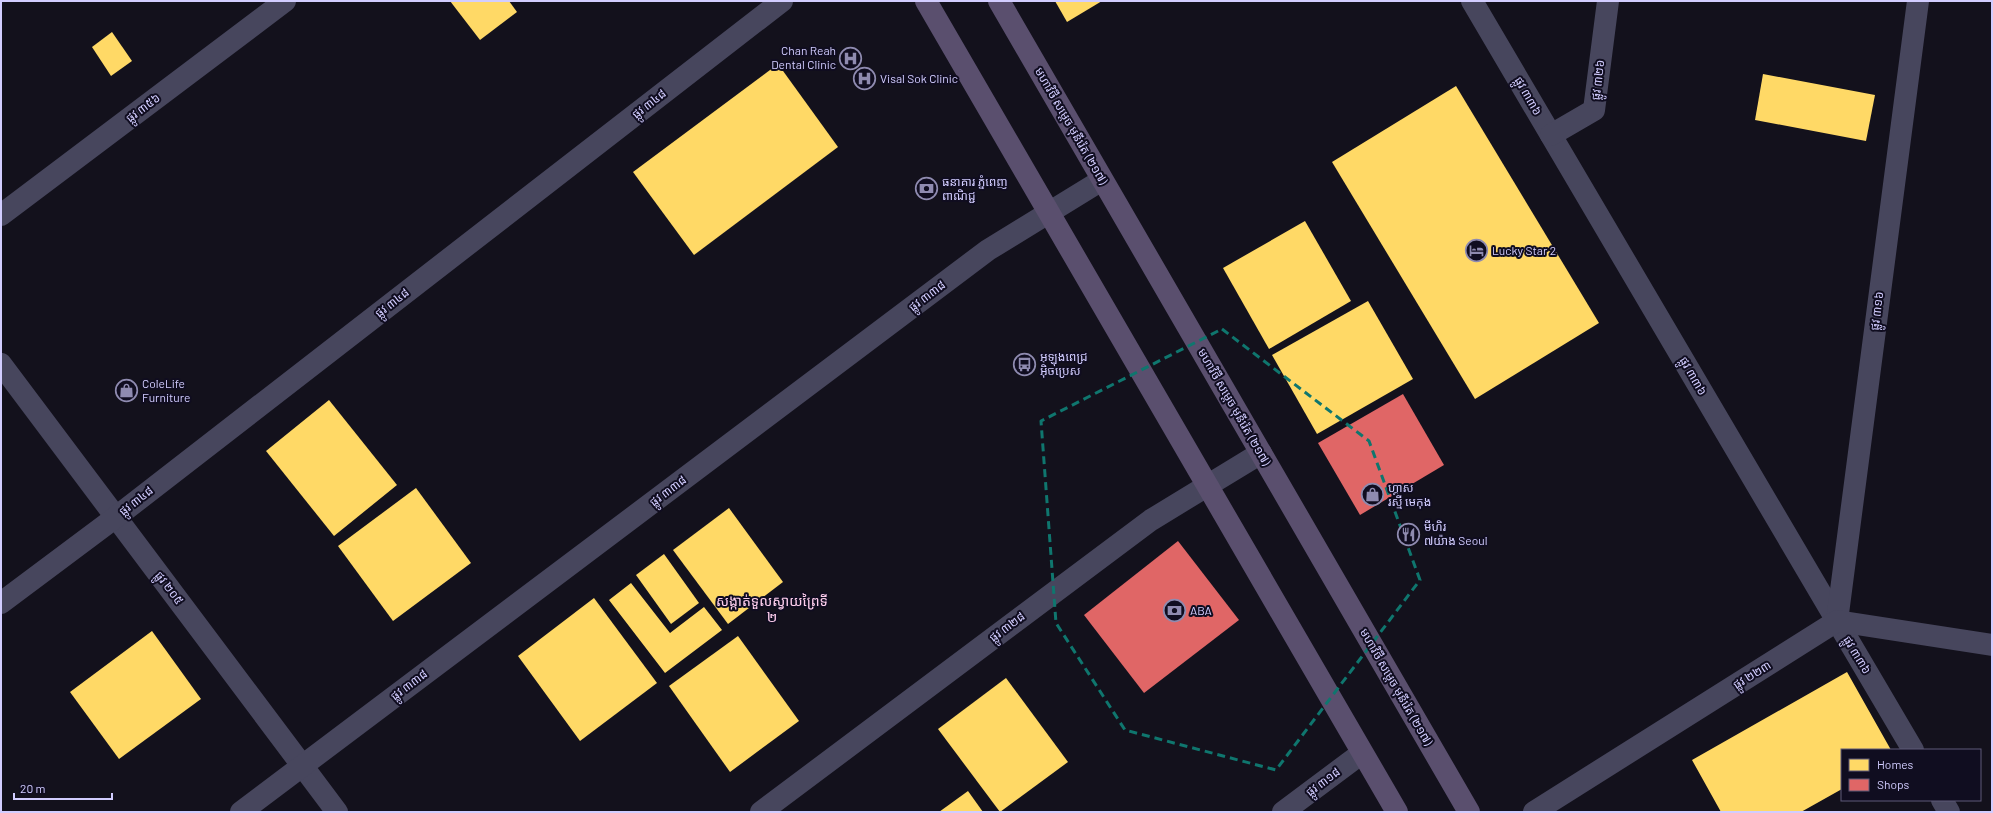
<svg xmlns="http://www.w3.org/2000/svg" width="1993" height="813" font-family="Barlow,'Noto Sans Khmer',sans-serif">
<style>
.homes{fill:#ffd966}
.shops{fill:#e06666}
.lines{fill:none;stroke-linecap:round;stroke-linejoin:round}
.minor{stroke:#47465d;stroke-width:22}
.primary{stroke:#5a4f6e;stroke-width:22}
.marked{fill:none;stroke:#0f766e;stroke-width:3;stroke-dasharray:8 5;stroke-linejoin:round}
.labels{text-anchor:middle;stroke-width:4;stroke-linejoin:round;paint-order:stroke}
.poi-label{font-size:12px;fill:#d2cdff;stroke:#100d20;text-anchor:start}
.street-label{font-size:12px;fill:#d2cdff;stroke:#100d20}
.quarter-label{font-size:14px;fill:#ffcfee;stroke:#100d20}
</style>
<rect width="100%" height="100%" fill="#13111c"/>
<g class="homes">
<path d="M450,1H509L517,12L480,40Z"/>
<path d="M1055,1H1102L1067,22Z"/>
<path d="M112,32L132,61L111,76L92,47Z"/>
<path d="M778,64L838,147L694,255L633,172Z"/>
<path d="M1763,74L1875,95L1866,141L1755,120Z"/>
<path d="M1456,86L1599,323L1475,399L1332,162Z"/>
<path d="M1305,221L1351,301L1269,349L1223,268Z"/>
<path d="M1368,301L1413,379L1317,434L1272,355Z"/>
<path d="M329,400L397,485L334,536L266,451Z"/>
<path d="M416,488L471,563L393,621L338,546Z"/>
<path d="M729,508L783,582L728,624L673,550Z"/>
<path d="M664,554L699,603L671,624L636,575Z"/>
<path d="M631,583L670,633L704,607L722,630L665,673L609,600Z"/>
<path d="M594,598L657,683L580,741L518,656Z"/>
<path d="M152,631L201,699L119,759L70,692Z"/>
<path d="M738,636L799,721L730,772L669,686Z"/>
<path d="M1847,672L1891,750H1842V789L1801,812H1721L1692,760Z"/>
<path d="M1006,678L1068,762L1000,812L938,729Z"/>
<path d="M968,791L983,812H939Z"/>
</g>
<g class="shops">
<path d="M1403,394L1444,465L1360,515L1318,443Z"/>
<path d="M1178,541L1239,620L1144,693L1084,615Z"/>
</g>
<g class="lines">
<g class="minor">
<path d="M1472,1L1913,750"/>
<path d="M1551,135L1594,110L1608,1"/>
<path d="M1,215L285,1"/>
<path d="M1,364L337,812"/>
<path d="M1,603L116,517L782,1"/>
<path d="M1837,621L1918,1"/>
<path d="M1942,800L1949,812"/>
<path d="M241,812L988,250L1102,180"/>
<path d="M761,812L1151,520L1261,453"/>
<path d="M1283,812L1362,753"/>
<path d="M1534,812L1837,621L1992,645"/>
</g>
<g class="primary">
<path d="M926,1L1397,812"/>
<path d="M999,1L1469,812"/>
</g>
</g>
<path class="marked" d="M1222,329L1369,441L1420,580L1276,770L1125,730L1056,623L1041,421Z"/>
<defs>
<symbol id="hospital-ring" viewBox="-11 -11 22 22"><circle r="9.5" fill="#100d20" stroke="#8f8bb0" stroke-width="1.5"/><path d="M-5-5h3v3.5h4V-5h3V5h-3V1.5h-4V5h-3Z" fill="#8f8bb0"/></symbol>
<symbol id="bank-ring" viewBox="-11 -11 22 22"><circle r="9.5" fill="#100d20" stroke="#8f8bb0" stroke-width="1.5"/><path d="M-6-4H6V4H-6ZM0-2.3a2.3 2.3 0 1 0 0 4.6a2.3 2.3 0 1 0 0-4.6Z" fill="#8f8bb0"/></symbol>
<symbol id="hotel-ring" viewBox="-11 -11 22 22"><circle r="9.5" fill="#100d20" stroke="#8f8bb0" stroke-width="1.5"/><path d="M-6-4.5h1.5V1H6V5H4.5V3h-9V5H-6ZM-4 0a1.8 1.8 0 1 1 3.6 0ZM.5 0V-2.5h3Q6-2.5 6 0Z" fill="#8f8bb0"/></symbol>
<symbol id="bus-ring" viewBox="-11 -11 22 22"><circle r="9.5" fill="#100d20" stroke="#8f8bb0" stroke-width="1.5"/><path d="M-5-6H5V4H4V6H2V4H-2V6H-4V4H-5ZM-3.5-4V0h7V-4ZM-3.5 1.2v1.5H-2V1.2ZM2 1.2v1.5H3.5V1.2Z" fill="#8f8bb0"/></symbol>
<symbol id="shop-ring" viewBox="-11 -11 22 22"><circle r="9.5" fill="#100d20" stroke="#8f8bb0" stroke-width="1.5"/><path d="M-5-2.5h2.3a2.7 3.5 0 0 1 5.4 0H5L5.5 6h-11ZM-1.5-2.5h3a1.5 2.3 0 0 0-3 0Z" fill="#8f8bb0"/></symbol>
<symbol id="restaurant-ring" viewBox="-11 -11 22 22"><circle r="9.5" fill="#100d20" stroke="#8f8bb0" stroke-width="1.5"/><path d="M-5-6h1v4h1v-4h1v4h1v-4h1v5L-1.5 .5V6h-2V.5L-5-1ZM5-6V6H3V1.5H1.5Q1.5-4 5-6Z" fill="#8f8bb0"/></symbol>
</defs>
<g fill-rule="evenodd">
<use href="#hospital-ring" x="838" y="46" width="25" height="25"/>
<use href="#hospital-ring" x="852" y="66" width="25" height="25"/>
<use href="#bank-ring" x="914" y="176" width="25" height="25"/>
<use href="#hotel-ring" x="1464" y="238" width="25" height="25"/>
<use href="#bus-ring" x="1012" y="352" width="25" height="25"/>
<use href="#shop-ring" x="114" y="378" width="25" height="25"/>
<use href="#shop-ring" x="1360" y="482" width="25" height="25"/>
<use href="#restaurant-ring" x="1396" y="522" width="25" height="25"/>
<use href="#bank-ring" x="1162" y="598" width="25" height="25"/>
</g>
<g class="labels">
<g class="poi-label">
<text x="836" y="55" text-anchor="end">Chan Reah<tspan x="836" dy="14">Dental Clinic</tspan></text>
<text x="880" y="83">Visal Sok Clinic</text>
<text x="942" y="186">ធនាគារ ភ្នំពេញ<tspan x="942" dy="14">ពាណិជ្ជ</tspan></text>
<text x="1492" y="255">Lucky Star 2</text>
<text x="1040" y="361">អុឡុងពេជ្រ<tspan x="1040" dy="14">អ៊ិចប្រេស</tspan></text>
<text x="142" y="388">ColeLife<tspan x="142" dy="14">Furniture</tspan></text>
<text x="1388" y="492">ហ្គាស<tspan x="1388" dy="14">រស្មី មេកុង</tspan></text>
<text x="1424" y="531">មីហិរ<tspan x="1424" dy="14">៧យ៉ាង Seoul</tspan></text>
<text x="1190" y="615">ABA</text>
</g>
<g class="street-label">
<text transform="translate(1598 80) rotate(-83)" y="4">ផ្លូវ ៣២៦</text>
<text transform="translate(1528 96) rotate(60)" y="4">ផ្លូវ ៣៣៦</text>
<text transform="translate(649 104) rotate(-38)" y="4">ផ្លូវ ៣៤៨</text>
<text transform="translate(143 108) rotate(-37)" y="4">ផ្លូវ ៣៥៦</text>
<text transform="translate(1071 126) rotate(60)" y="4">មហាវិថី សម្តេច មុនីរ៉េត (២១៧)</text>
<text transform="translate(927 296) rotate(-37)" y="4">ផ្លូវ ៣៣៨</text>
<text transform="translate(392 303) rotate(-38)" y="4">ផ្លូវ ៣៤៨</text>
<text transform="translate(1877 311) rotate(-83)" y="4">ផ្លូវ ៣១៦</text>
<text transform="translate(1693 376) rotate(60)" y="4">ផ្លូវ ៣៣៦</text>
<text transform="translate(1234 407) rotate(60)" y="4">មហាវិថី សម្តេច មុនីរ៉េត (២១៧)</text>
<text transform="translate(668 491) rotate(-37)" y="4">ផ្លូវ ៣៣៨</text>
<text transform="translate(136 501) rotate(-38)" y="4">ផ្លូវ ៣៤៨</text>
<text transform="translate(169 588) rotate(53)" y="4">ផ្លូវ ២០៥</text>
<text transform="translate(1007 627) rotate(-37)" y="4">ផ្លូវ ៣២៨</text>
<text transform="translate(1857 655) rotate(59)" y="4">ផ្លូវ ៣៣៦</text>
<text transform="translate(1752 675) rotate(-32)" y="4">ផ្លូវ ២២៣</text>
<text transform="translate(409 685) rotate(-37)" y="4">ផ្លូវ ៣៣៨</text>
<text transform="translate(1396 687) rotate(60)" y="4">មហាវិថី សម្តេច មុនីរ៉េត (២១៧)</text>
<text transform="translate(1323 782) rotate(-37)" y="4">ផ្លូវ ៣១៨</text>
</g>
<g class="quarter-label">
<text x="772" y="606">សង្កាត់ទួលស្វាយព្រៃទី<tspan x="772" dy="16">២</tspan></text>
</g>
</g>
<rect width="1993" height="813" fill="none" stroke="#d2cdff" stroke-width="4"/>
<rect x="1841" y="749" width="140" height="52" fill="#100d20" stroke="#5e5a79"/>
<rect x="1849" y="759" width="20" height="12" fill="#ffd966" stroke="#5e5a79"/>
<text x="1877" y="769" font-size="12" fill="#d2cdff">Homes</text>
<rect x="1849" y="779" width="20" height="12" fill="#e06666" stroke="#5e5a79"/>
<text x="1877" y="789" font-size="12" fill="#d2cdff">Shops</text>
<path d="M14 793v6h98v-6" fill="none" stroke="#d2cdff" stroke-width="2"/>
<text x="20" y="793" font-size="12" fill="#d2cdff" stroke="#100d20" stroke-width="3" paint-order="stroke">20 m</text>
</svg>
